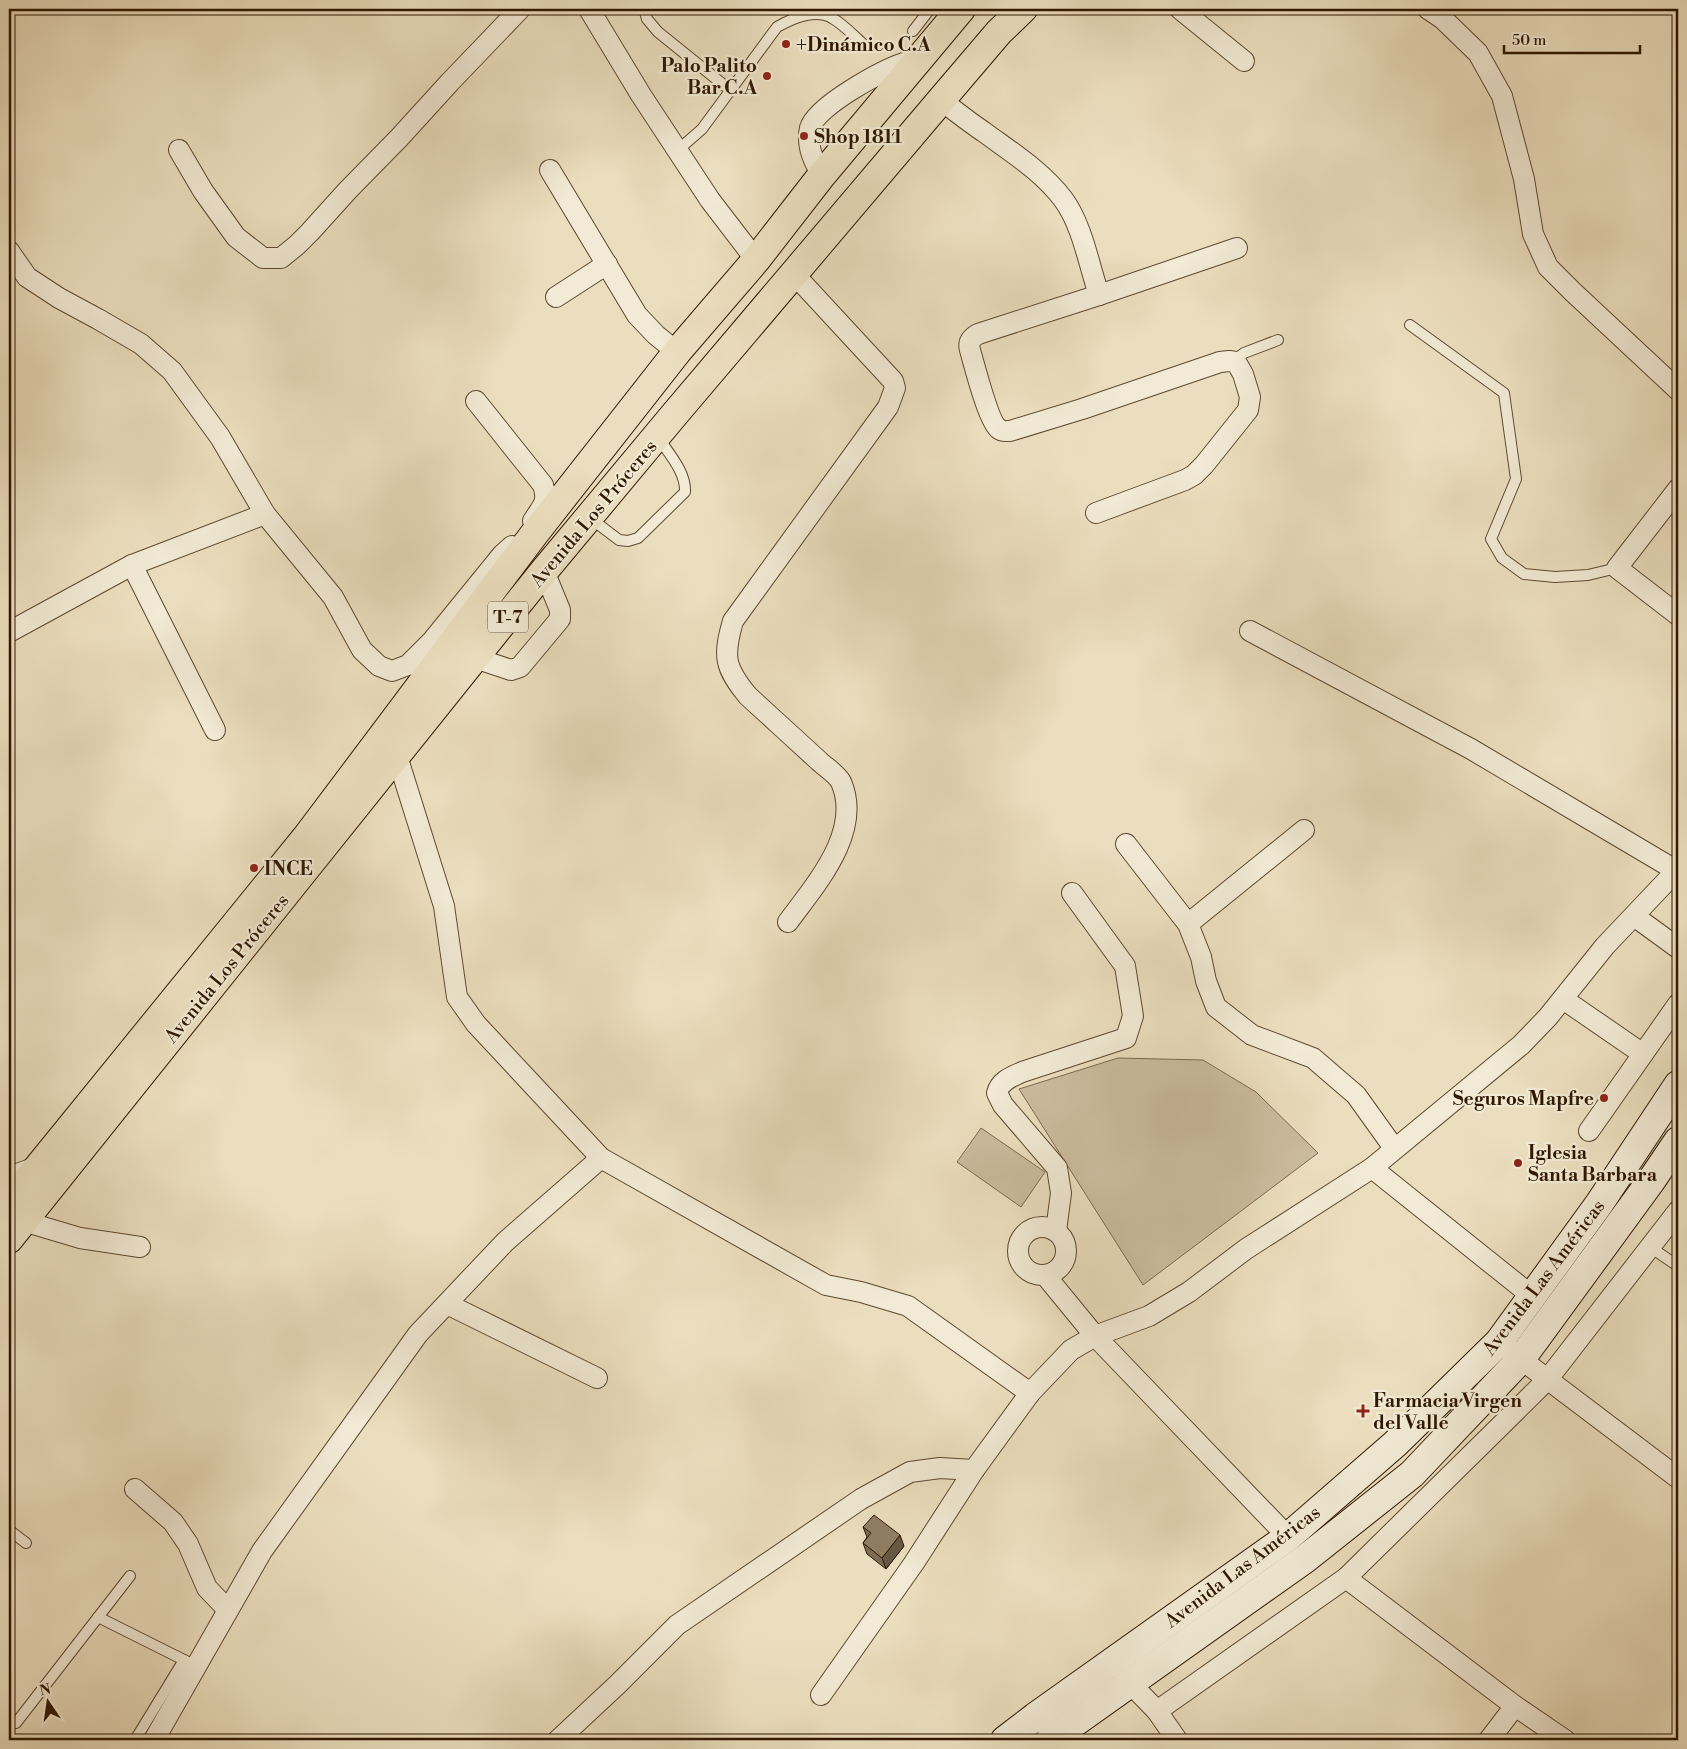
<svg xmlns="http://www.w3.org/2000/svg" width="1687" height="1749" font-family="'Libre Bodoni',serif">
<style>
.green{fill:#cbbc9e;stroke:#7d6a4f}
.lines{fill:none;stroke-linecap:round;stroke-linejoin:round}
.lane-casing{stroke:#5e4930;stroke-width:12}
.street-casing{stroke:#5e4930;stroke-width:22}
.secondary-casing{stroke:#2f1700;stroke-width:30}
.highway-casing{stroke:#2f1700;stroke-width:30}
.lane{stroke:#f2ead5;stroke-width:10}
.street{stroke:#f2ead5;stroke-width:20}
.secondary{stroke:#f2ead5;stroke-width:28}
.highway{stroke:#ebdebe;stroke-width:28}
.wall{fill:#7d6c55;stroke:#2f1700}
.shaded-wall{fill:#665845;stroke:#2f1700}
.building{fill:#917e63;stroke:#2f1700}
.poi-dot{fill:#8f2418;stroke:#f2ead5;stroke-width:2}
.labels{text-anchor:middle;stroke-width:4.5;stroke-linejoin:round;paint-order:stroke}
.shield{fill:#f2ead5;stroke:#6a5640;stroke-width:1}
.shield-label{font-size:18px;font-weight:bold;fill:#2f1700}
.poi-label{font-size:19px;font-weight:bold;fill:#2f1700;stroke:#f2ead5;text-anchor:start}
.street-label{font-size:19px;fill:#2f1700;stroke:#f2ead5}
</style>
<rect width="100%" height="100%" fill="#ebdebe"/>
<filter id="stains"><feTurbulence type="fractalNoise" baseFrequency=".004" numOctaves="4"/><feColorMatrix values="0 0 0 0 .2 0 0 0 0 .09 0 0 0 0 .02 0 0 0 .5 -.17"/></filter>
<radialGradient id="worn" r=".72"><stop offset=".6" stop-color="#630" stop-opacity="0"/><stop offset="1" stop-color="#630" stop-opacity=".3"/></radialGradient>
<g class="green">
<path d="M1118,1058L1203,1060L1256,1092L1318,1153L1143,1285L1019,1089Z"/>
<path d="M981,1128L1045,1172L1021,1207L957,1162Z"/>
</g>
<g class="lines">
<defs>
<g id="lane">
<path d="M644,9L647,19L658,32L730,90"/>
<path d="M913,31L930,9"/>
<path d="M678,150L702,129L777,27C793,18 815,8 832,18C843,24 853,35 862,43"/>
<path d="M1410,325L1504,393L1516,479L1491,539L1502,558L1524,574L1555,577L1588,575L1617,568"/>
<path d="M1233,361L1244,353L1278,340"/>
<path d="M590,518L619,540L628,541L638,538L685,492C686,472 669,454 658,437"/>
<path d="M1650,1247L1678,1266"/>
<path d="M9,1530L26,1543"/>
<path d="M98,1617L196,1666"/>
<path d="M16,1723L130,1576"/>
<path d="M135,1740L184,1660"/>
</g>
<g id="street">
<path d="M589,9L641,95L710,200L756,260"/>
<path d="M1180,9L1244,61"/>
<path d="M1428,9L1443,19L1478,53L1502,96L1524,179L1533,234L1548,267L1573,292L1678,390"/>
<path d="M941,100C955,111 969,122 984,132C1011,152 1042,171 1063,199C1082,224 1089,265 1099,295"/>
<path d="M179,150L203,191L236,237L263,258H281L297,245L310,232L348,190L399,138L450,82L520,9"/>
<path d="M550,170L637,315L656,335L677,352"/>
<path d="M822,175C813,161 806,145 810,128C816,106 883,70 904,63C909,61 915,61 920,60"/>
<path d="M9,251L27,277L59,298L98,319L141,344L172,371L220,437L265,514L333,597L362,650L379,666L392,671L408,665L432,641L502,555L512,546"/>
<path d="M556,297L607,264"/>
<path d="M476,401L543,485C549,503 542,506 533,521"/>
<path d="M1678,489L1617,568L1678,615"/>
<path d="M1096,513L1185,480L1194,475L1204,465L1248,410L1250,397L1243,374L1236,362L1229,361L1220,362L1082,409L1010,431C1006,431 1002,432 999,429C989,423 974,364 970,350C968,343 971,338 978,334L1099,295L1237,248"/>
<path d="M132,565L215,730"/>
<path d="M1250,631L1471,749L1677,871"/>
<path d="M9,632L132,565L265,514"/>
<path d="M475,658L511,670L520,667L560,619V610L544,571"/>
<path d="M397,756L444,906L457,997L476,1024L601,1158L826,1285L861,1292L908,1306L1030,1393"/>
<path d="M1126,844L1188,924L1201,957L1206,981L1216,1007L1252,1035L1313,1058L1356,1095L1394,1148"/>
<path d="M1634,916L1678,948"/>
<path d="M788,922C815,885 863,832 841,782C837,774 825,767 819,761C795,739 772,718 748,696C724,667 723,656 733,621L888,407L895,388L893,381L794,274"/>
<path d="M1188,924L1304,830"/>
<path d="M1563,999L1643,1054"/>
<path d="M1589,1131L1678,1004"/>
<path d="M1372,1168L1532,1296"/>
<path d="M9,1177L39,1166"/>
<path d="M23,1221L80,1238L140,1247"/>
<circle cx="1042" cy="1251" r="24"/>
<path d="M1056,1231L1061,1193L1057,1168L1003,1105L997,1093C1000,1081 1011,1077 1022,1072L1126,1038L1133,1016L1125,966L1072,893"/>
<path d="M1045,1275L1095,1336L1288,1537"/>
<path d="M447,1304L597,1378"/>
<path d="M1510,1351L1678,1478"/>
<path d="M135,1489L173,1522L188,1544L207,1588L228,1610"/>
<path d="M1346,1578L1515,1706L1489,1740"/>
<path d="M1130,1683L1157,1711L1177,1740"/>
<path d="M821,1695L914,1563L974,1470L1030,1393L1071,1350L1095,1336L1149,1316L1189,1292L1246,1249L1372,1168L1521,1045L1548,1017L1605,946L1678,869"/>
<path d="M1515,1706L1565,1740"/>
<path d="M1157,1711L1346,1578L1547,1380L1678,1211"/>
<path d="M154,1740L262,1551L418,1334L505,1242L601,1158"/>
<path d="M558,1740L617,1685L677,1625L861,1499L910,1472L940,1468L974,1470"/>
</g>
<g id="secondary">
<path d="M1005,1740L1035,1717L1288,1537L1395,1444L1499,1342L1599,1204L1678,1085"/>
<path d="M1050,1740L1305,1559L1412,1474L1521,1359L1651,1181L1678,1141"/>
</g>
<g id="highway">
<path d="M9,1203L308,835L535,533L677,352L756,260L822,175L961,9"/>
<path d="M9,1239L544,571L674,415L941,100L999,32L1023,9"/>
</g>
</defs>
<use href="#lane" class="lane-casing"/>
<use href="#street" class="street-casing"/>
<use href="#secondary" class="secondary-casing"/>
<use href="#highway" class="highway-casing"/>
<use href="#lane" class="lane"/>
<use href="#street" class="street"/>
<use href="#secondary" class="secondary"/>
<use href="#highway" class="highway"/>
</g>
<path class="wall" d="M863,1527L904,1546L886,1569L867,1554L863,1543L867,1537Z"/>
<path class="shaded-wall" d="M900,1535L904,1546L886,1569L882,1558Z"/>
<path class="building" d="M874,1515L900,1535L882,1558L863,1543L871,1533L863,1527Z"/>
<g class="poi-dot">
<circle cx="786" cy="44" r="5"/>
<circle cx="767" cy="76" r="5"/>
<circle cx="804" cy="136" r="5"/>
<circle cx="254" cy="868" r="5"/>
<circle cx="1604" cy="1098" r="5"/>
<circle cx="1518" cy="1163" r="5"/>
<path d="M1360.5 1403.5h5v5h5v5h-5v5h-5v-5h-5v-5h5z"/>
</g>
<g class="labels">
<rect class="shield" x="488" y="601.5" width="40" height="31" rx="4"/>
<g class="shield-label">
<text x="508" y="623">T-7</text>
</g>
<g class="poi-label">
<text x="796" y="51">+Dinámico C.A</text>
<text x="757" y="72" text-anchor="end">Palo Palito<tspan x="757" dy="22">Bar C.A</tspan></text>
<text x="814" y="143">Shop 1811</text>
<text x="264" y="875">INCE</text>
<text x="1594" y="1105" text-anchor="end">Seguros Mapfre</text>
<text x="1528" y="1159">Iglesia<tspan x="1528" dy="22">Santa Barbara</tspan></text>
<text x="1373" y="1407">Farmacia Virgen<tspan x="1373" dy="22">del Valle</tspan></text>
</g>
<g class="street-label">
<text transform="translate(593 513) rotate(-50)" y="7">Avenida Los Próceres</text>
<text transform="translate(226 968) rotate(-51)" y="7">Avenida Los Próceres</text>
<text transform="translate(1543 1277) rotate(-53)" y="7">Avenida Las Américas</text>
<text transform="translate(1242 1566) rotate(-37)" y="7">Avenida Las Américas</text>
</g>
</g>
<rect width="1687" height="1749" fill="none" stroke="#ebdebe" stroke-width="30"/>
<rect x="10" y="10" width="1667" height="1729" fill="none" stroke="#2f1700" stroke-width="2.5"/>
<rect x="15" y="15" width="1657" height="1719" fill="none" stroke="#2f1700"/>
<g transform="translate(48 1702) rotate(347)" stroke="#f2ead5" stroke-width="4" paint-order="stroke">
<path d="M0-4L9 19L0 12L-9 19Z" fill="#2f1700"/>
<text y="-8" font-size="14" font-weight="bold" text-anchor="middle" fill="#2f1700">N</text>
</g>
<path d="M1504 45v8h136v-8" fill="none" stroke="#2f1700" stroke-width="2.5"/>
<text x="1512" y="45" font-size="15" fill="#2f1700" stroke="#f2ead5" stroke-width="4" paint-order="stroke">50 m</text>
<rect width="100%" height="100%" filter="url(#stains)"/>
<rect width="100%" height="100%" fill="url(#worn)"/>
</svg>
